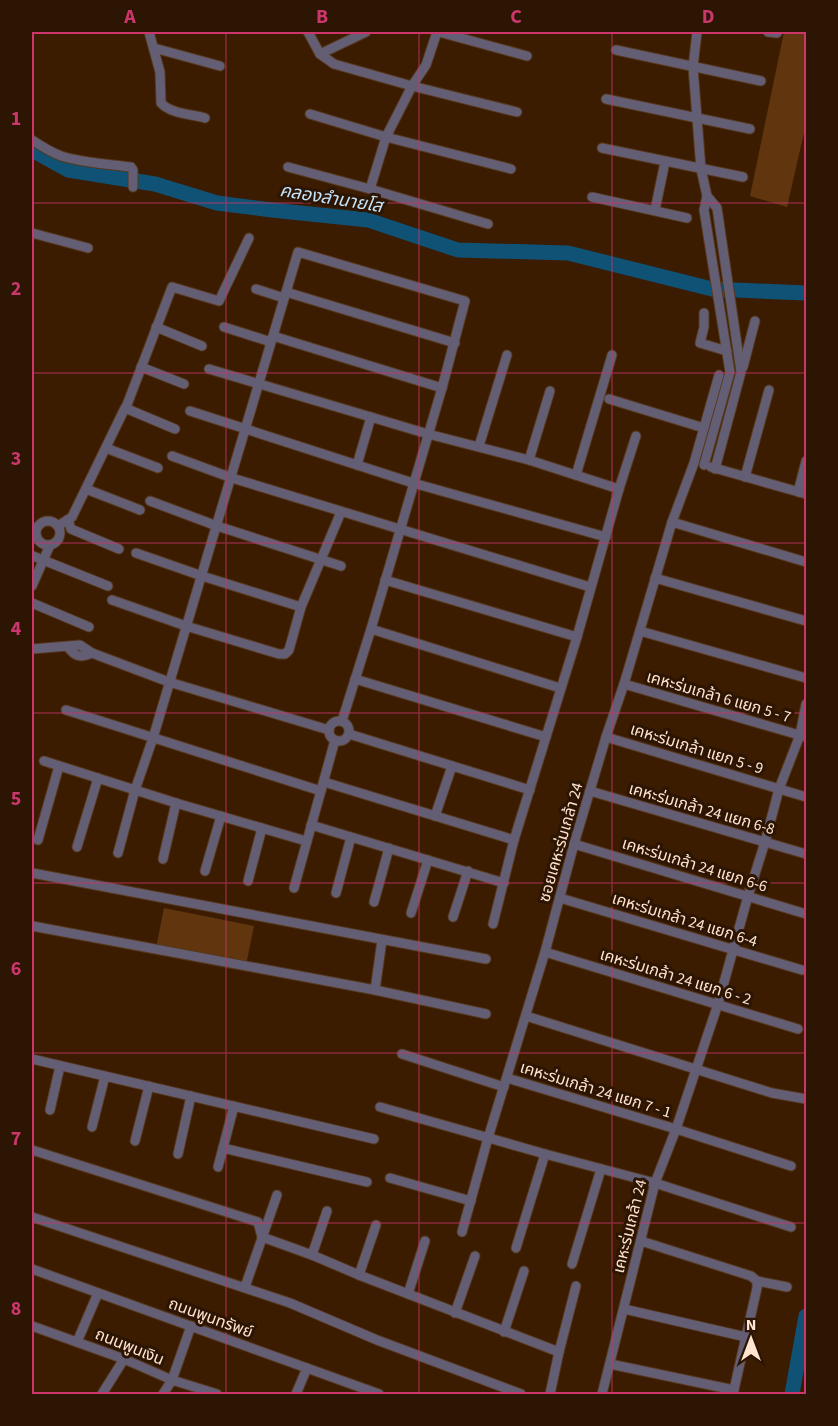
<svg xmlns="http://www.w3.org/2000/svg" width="838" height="1426" font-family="'Source Sans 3','Noto Sans Thai',sans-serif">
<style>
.green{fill:#61360e}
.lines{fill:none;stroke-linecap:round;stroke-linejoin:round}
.river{stroke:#0f5275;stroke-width:15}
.street-casing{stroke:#56381d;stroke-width:11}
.street{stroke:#645e74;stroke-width:9}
.grid{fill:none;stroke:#cb376d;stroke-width:1.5;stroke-opacity:0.55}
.labels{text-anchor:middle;stroke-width:6;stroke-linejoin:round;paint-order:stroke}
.street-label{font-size:16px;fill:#ffe4d0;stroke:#2c1503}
.water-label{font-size:18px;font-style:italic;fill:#c3e4fa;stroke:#2c1503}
.neatline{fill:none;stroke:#cb376d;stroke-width:2}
.grid-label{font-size:20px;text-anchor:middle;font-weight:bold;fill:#cb376d}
</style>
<rect width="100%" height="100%" fill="#3b1c00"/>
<g class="green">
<path d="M784,32H806V124L787,207L750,196Z"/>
<path d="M164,908L254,926L246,965L156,948Z"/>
</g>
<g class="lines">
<g class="river">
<path d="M32,150L68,170L155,184L217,203L272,210L368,220L458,250L568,253L712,289L806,293"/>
<path d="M792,1394L806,1316"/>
</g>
<defs>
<g id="street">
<path d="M149,32L160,72L161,103C171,114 191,114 205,118"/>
<path d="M308,32L320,54L334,64L412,86L517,112"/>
<path d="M439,32L527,56"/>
<path d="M697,32L693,67L701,169L707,196L717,208L741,372L715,469"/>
<path d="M768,32L777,33"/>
<path d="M154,48L220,66"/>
<path d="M616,50L761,81"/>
<path d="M320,54L366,32"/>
<path d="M606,99L750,129"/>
<path d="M310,114L386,137L511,169"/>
<path d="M32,140C41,146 51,152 61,156C83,163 108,164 131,167L133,170V187"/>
<path d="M602,148L743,177"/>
<path d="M288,167L370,189L488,224"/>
<path d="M370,189L386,137L412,86L426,65L437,32"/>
<path d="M592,197L687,218"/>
<path d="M655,210L665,162"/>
<path d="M32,233L88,248"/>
<path d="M256,289L284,298"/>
<path d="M286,292L455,343"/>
<path d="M704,313V327L700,343L727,351"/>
<path d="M156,327L202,346"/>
<path d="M224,327L271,342"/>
<path d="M273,336L442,388"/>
<path d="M141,367L184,384"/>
<path d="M743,367L755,321"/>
<path d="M209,369L428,434L529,460L619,489"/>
<path d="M609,399L704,428"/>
<path d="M125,410L172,287L219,301L249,238"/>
<path d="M190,411L413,483L606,537"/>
<path d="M479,446L507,355"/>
<path d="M106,448L158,468"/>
<path d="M172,456L232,478L590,587"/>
<path d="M529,460L550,391"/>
<path d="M357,465L371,417"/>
<path d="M704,465L730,372L704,210L707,196"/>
<path d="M711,467L806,494"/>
<path d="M576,475L612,355"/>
<path d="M745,477L769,390"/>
<path d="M86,489L140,510"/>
<path d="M798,492L806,461"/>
<path d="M150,501L217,526L341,566"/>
<path d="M68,520L71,529L119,549"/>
<circle cx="48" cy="533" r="12"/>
<path d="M672,522L806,562"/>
<path d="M58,526L72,517L125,408L175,429"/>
<path d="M136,553L202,576L301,607"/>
<path d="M33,556L108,586"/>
<path d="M655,578L806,621"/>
<path d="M385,580L577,637"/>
<path d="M32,586L50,545"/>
<path d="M112,600L186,626L279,654H285L289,650L301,607L341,512"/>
<path d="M32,603L89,627"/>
<path d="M371,629L560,688"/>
<path d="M640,631L806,678"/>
<path d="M68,647C75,657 81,658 92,653"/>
<path d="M32,649L80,645L92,653L169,682L329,730"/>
<path d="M355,679L546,737"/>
<path d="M624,684L806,737"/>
<path d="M66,710L321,791"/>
<circle cx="339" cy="731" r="10"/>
<path d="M349,734L530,790"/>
<path d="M606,737L806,797"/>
<path d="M44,761L176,803L306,841"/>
<path d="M324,782L514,840"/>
<path d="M590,791L806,854"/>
<path d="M435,816L452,766"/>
<path d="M311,825L504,883"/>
<path d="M38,840L59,766"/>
<path d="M574,844L806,914"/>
<path d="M77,847L98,778"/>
<path d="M118,853L135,790L153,738L298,252L465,301L442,388L371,629L342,721"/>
<path d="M163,859L176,803"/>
<path d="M205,871L221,816"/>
<path d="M32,873L486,959"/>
<path d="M248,881L262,828"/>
<path d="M294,888L335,740"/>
<path d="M336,893L351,837"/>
<path d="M560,898L802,970"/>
<path d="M374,902L389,848"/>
<path d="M411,913L428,860"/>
<path d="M453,917L468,871"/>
<path d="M493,924L514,840L577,637L619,489L636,436"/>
<path d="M32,926L375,990L486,1014"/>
<path d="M545,952L798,1029"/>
<path d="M375,990L382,940"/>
<path d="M526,1016L772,1093L806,1099"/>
<path d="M402,1054L504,1087"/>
<path d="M32,1059L374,1139"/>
<path d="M507,1078L676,1129L791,1166"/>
<path d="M380,1107L545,1154L655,1183L791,1227"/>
<path d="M50,1110L60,1066"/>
<path d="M92,1127L105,1076"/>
<path d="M135,1141L149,1086"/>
<path d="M223,1148L367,1182"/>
<path d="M32,1150L258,1222L262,1237L312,1255L359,1275L559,1352"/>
<path d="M178,1154L191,1096"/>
<path d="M218,1167L234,1106"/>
<path d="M390,1178L471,1201"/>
<path d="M32,1217L290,1303L377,1340L521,1394"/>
<path d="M462,1232L488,1138L545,952L574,844L606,737L624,684L672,522L694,463L719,375"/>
<path d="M641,1241L751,1276L757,1281L787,1287"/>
<path d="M516,1248L545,1154"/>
<path d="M312,1255L327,1211"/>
<path d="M572,1264L601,1169"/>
<path d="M32,1269L379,1394"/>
<path d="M359,1275L376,1225"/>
<path d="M245,1287L277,1195"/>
<path d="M408,1294L425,1241"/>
<path d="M624,1309L746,1337"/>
<path d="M455,1313L475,1256"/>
<path d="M32,1326L124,1359L172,1380L217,1394"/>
<path d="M504,1332L524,1271"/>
<path d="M77,1342L98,1293"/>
<path d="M610,1364L734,1390"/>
<path d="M102,1394L124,1359"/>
<path d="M163,1394L172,1380L191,1326"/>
<path d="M296,1394L307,1368"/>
<path d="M550,1394L559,1352L576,1286"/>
<path d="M602,1394L655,1183L676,1129L718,1004L748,896L765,842L779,789L800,735L806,704"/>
<path d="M733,1394L757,1288V1281"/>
</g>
</defs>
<use href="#street" class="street-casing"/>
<use href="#street" class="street"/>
</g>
<path class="grid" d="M226,32V1394M419,32V1394M612,32V1394M32,203H806M32,373H806M32,543H806M32,713H806M32,883H806M32,1053H806M32,1223H806"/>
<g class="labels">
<g class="street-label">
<text transform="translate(719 696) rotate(16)" y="6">เคหะร่มเกล้า 6 แยก 5 - 7</text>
<text transform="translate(697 748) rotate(17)" y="6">เคหะร่มเกล้า แยก 5 - 9</text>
<text transform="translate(702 808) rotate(16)" y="6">เคหะร่มเกล้า 24 แยก 6-8</text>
<text transform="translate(560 842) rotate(-74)" y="6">ซอยเคหะร่มเกล้า 24</text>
<text transform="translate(695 864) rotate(17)" y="6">เคหะร่มเกล้า 24 แยก 6-6</text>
<text transform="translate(685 919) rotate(17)" y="6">เคหะร่มเกล้า 24 แยก 6-4</text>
<text transform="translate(676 976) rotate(17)" y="6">เคหะร่มเกล้า 24 แยก 6 - 2</text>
<text transform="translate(596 1089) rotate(17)" y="6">เคหะร่มเกล้า 24 แยก 7 - 1</text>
<text transform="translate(629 1226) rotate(-76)" y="6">เคหะร่มเกล้า 24</text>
<text transform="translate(211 1317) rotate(20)" y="6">ถนนพูนทรัพย์</text>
<text transform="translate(130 1346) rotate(22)" y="6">ถนนพูนเงิน</text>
</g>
<g class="water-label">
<text transform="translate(331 198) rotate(9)" y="6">คลองลำนายโส</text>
</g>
</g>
<rect width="838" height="1426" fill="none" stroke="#2c1503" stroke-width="66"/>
<g transform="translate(751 1339)" stroke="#2c1503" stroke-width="4.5" paint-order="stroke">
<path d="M0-4.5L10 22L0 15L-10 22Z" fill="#ffe4d0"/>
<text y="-9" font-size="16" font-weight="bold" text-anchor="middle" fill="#ffe4d0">N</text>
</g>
<rect x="33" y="33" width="772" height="1360" class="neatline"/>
<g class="grid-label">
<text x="130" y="23">A</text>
<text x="322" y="23">B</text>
<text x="516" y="23">C</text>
<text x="708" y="23">D</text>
<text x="16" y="125">1</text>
<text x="16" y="295">2</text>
<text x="16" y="465">3</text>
<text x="16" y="635">4</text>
<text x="16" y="805">5</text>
<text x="16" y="975">6</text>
<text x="16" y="1145">7</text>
<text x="16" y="1315">8</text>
</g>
</svg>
